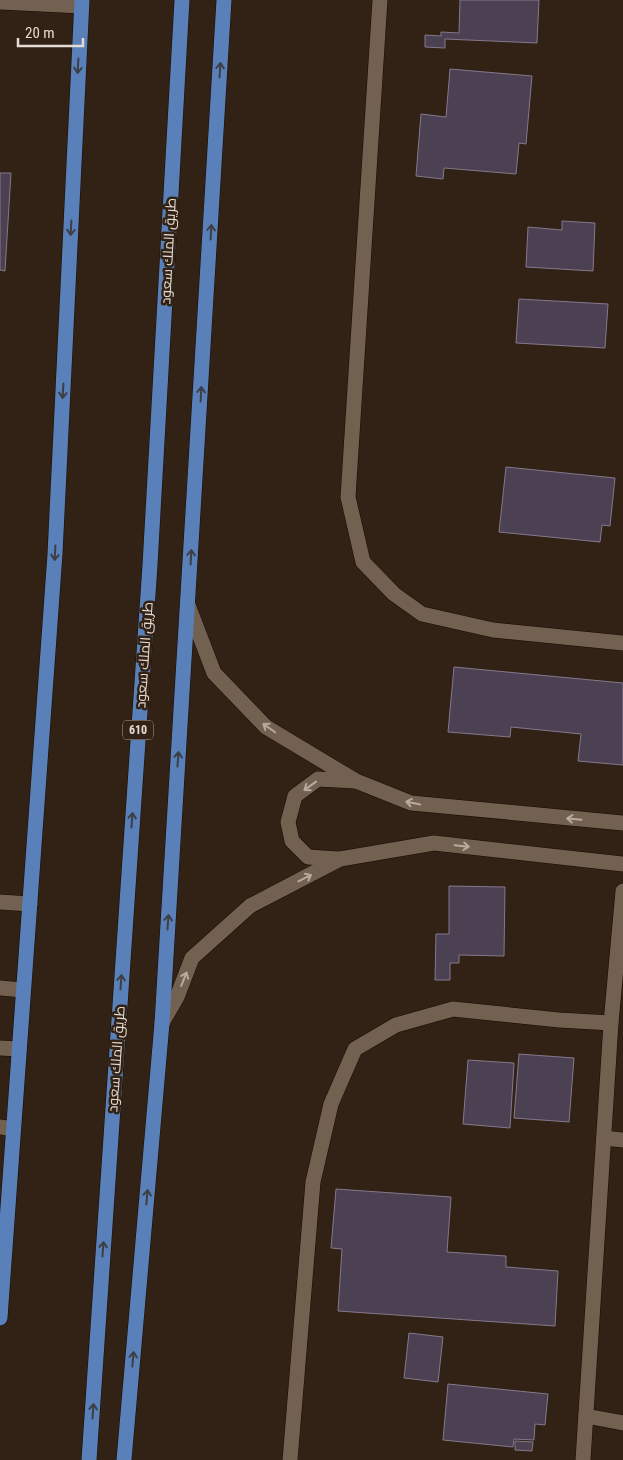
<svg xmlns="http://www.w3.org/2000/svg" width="623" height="1460" font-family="'Roboto Condensed',Cairo,sans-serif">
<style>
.building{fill:#4c4152;stroke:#85788c}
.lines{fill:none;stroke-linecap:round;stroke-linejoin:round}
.minor-casing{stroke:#190b02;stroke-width:16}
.major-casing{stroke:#190b02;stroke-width:16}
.minor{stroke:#726051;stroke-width:15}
.major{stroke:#5980b8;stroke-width:15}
.oneway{stroke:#3d3e46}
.oneway2{stroke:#b8aa9f}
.labels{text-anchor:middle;stroke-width:5;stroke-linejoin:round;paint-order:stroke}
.shield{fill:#312215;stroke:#b0a49a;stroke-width:1}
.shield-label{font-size:12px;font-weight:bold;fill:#e6dbd3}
.street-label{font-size:14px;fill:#e6dbd3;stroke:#312215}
</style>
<rect width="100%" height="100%" fill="#312215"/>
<g class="building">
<path d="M460,0H539L537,43L445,39V48L425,47V35L441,36V32L459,33Z"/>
<path d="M450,69L532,76L526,144L519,143L516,174L444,168L443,179L416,176L421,114L446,117Z"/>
<path d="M0,173H11L5,271L0,270Z"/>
<path d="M562,221L595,223L593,271L526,267L528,227L562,230Z"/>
<path d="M519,299L608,304L605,348L516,343Z"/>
<path d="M506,467L615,478L610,526L602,525L600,542L499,532Z"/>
<path d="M454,667L623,683V765L578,761L581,734L511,727L510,737L448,732Z"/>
<path d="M449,886L505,887L504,956L459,955V963H450V980H435L436,934H449Z"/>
<path d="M519,1054L574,1058L569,1122L514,1118Z"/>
<path d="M468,1060L514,1063L510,1128L463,1124Z"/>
<path d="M336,1189L451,1197L447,1252L506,1256V1267L558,1271L555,1326L338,1311L342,1249L331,1248Z"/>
<path d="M409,1333L443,1337L438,1382L404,1378Z"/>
<path d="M448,1384L548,1394L545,1425L535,1424L534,1440L514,1439L513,1447L443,1440Z"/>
<path d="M515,1441L533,1442L532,1451L515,1450Z"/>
</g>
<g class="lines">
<defs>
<g id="minor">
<path d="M380,0L348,497L363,562L394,594L422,614L493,630L623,643"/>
<path d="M0,2L81,6"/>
<path d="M188,605L214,673L266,727L356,781L411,803L623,823"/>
<path d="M338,859L308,857L292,841L288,822L295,796L318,779L355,781"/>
<path d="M0,902L30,904"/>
<path d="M0,988L23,990"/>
<path d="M162,1023L177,997L192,958L250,906L340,859L434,843L623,864"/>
<path d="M0,1048L19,1049"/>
<path d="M0,1127L13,1129"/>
<path d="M604,1138L623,1140"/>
<path d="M586,1416L623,1423"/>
<path d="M290,1460L313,1182L331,1104L355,1049L396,1025L453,1009L559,1020L611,1023"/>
<path d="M583,1460L611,1023L623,891"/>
</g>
<g id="major">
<path d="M0,1318L55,554L82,0"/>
<path d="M89,1460L150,565L182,0"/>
<path d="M124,1460L162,1023L224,0"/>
</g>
</defs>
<use href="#minor" class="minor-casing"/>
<use href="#major" class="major-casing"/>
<use href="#minor" class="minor"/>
<use href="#major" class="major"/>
</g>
<defs><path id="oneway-shaft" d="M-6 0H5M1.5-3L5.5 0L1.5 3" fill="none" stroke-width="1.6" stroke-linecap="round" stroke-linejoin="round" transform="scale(1.25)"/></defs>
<g class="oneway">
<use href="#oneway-shaft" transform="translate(78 66) rotate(93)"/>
<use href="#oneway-shaft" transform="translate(220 70) rotate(-87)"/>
<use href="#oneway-shaft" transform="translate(71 228) rotate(93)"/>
<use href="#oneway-shaft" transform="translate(211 232) rotate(-87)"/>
<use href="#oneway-shaft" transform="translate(63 391) rotate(93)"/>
<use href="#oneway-shaft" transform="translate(201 394) rotate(-87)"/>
<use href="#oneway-shaft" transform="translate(55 553) rotate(93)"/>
<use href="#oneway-shaft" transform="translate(191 557) rotate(-87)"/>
<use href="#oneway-shaft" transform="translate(178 759) rotate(-86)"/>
<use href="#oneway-shaft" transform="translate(132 820) rotate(-86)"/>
<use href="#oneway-shaft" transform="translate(168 922) rotate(-86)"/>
<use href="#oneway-shaft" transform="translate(121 982) rotate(-86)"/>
<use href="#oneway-shaft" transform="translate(147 1197) rotate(-85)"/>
<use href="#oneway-shaft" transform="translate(103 1249) rotate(-86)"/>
<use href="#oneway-shaft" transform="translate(133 1359) rotate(-85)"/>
<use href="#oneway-shaft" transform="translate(93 1411) rotate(-86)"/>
</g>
<g class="oneway2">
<use href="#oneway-shaft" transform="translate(269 728) rotate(-145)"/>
<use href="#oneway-shaft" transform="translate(310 786) rotate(144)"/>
<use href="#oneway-shaft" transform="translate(413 803) rotate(-168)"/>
<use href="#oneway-shaft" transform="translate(574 819) rotate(-175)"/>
<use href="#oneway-shaft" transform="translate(462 846) rotate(6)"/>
<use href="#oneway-shaft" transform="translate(305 878) rotate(-27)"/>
<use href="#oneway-shaft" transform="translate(184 979) rotate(-68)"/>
</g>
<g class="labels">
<rect class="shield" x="123" y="720.5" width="30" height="19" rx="4"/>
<g class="shield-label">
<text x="138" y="734">610</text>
</g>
<g class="street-label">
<text transform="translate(168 251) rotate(-87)" y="5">طريق الملك سعود</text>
<text transform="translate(144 655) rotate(-86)" y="5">طريق الملك سعود</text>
<text transform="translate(116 1059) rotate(-86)" y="5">طريق الملك سعود</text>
</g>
</g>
<path d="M18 38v8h65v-8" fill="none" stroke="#e6dbd3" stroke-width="2.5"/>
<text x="25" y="38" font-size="15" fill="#e6dbd3" stroke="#312215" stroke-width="4" paint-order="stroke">20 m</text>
</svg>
